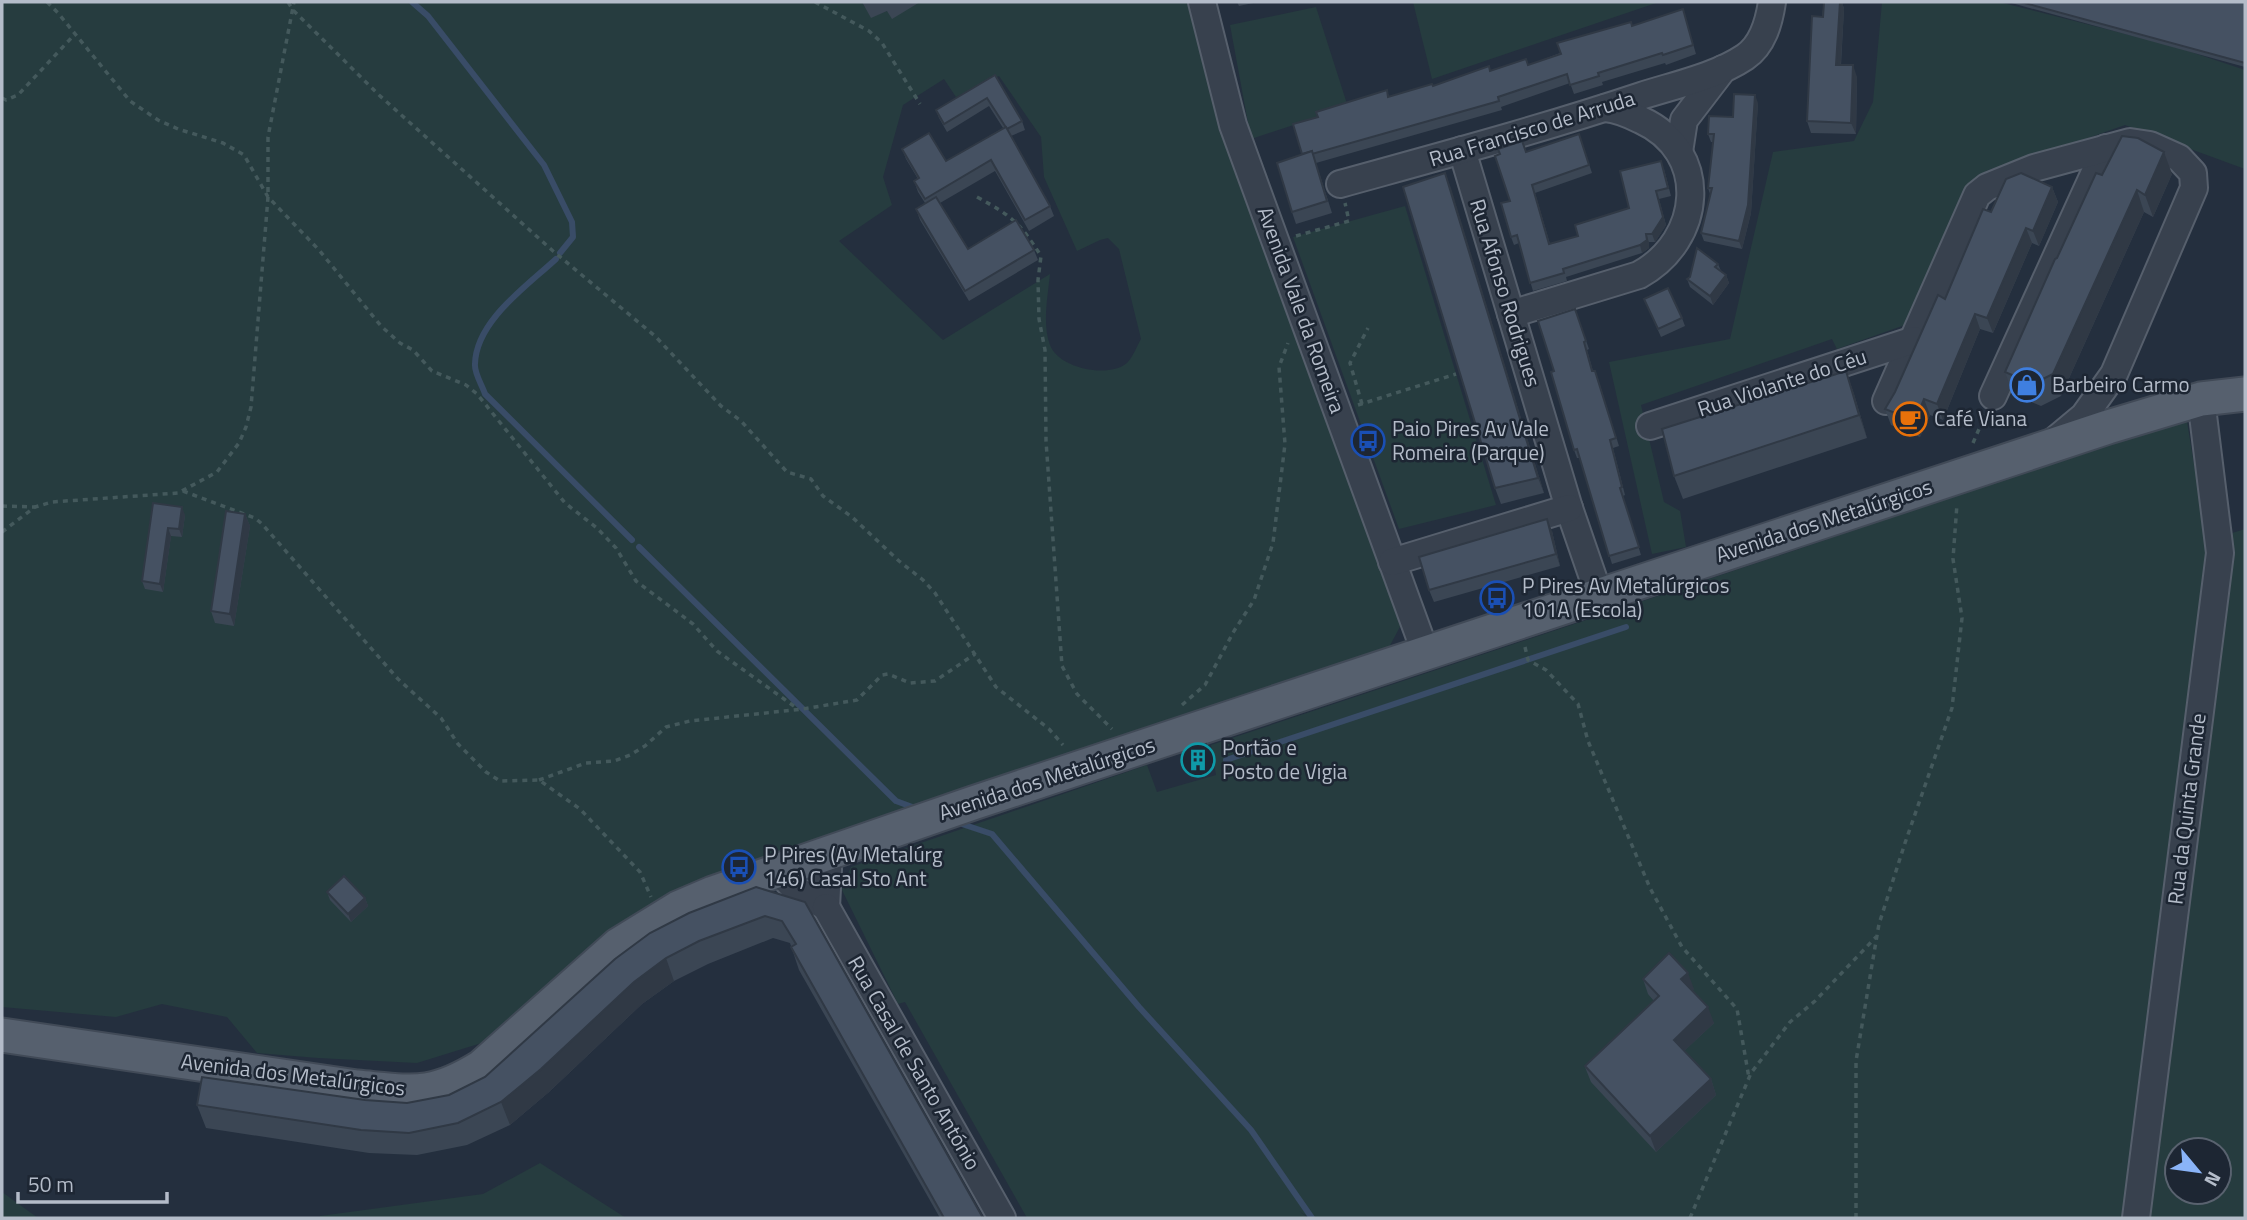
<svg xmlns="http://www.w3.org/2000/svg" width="2247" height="1220" font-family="'Titillium Web',sans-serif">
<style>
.green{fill:#263c3f;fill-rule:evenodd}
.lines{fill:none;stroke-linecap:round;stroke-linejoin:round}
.stream{stroke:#394c67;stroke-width:6}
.minor-casing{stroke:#565f6c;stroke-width:30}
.major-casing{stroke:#414a57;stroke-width:37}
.path{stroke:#44595c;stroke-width:3.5;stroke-dasharray:5 5;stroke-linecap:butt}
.minor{stroke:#38414e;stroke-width:26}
.major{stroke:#56606e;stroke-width:33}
.wall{fill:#3b4654}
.shaded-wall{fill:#303945}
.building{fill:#455162;stroke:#303945;stroke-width:2}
.labels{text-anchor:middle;stroke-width:5;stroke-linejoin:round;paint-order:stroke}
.street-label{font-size:21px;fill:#b4bcc9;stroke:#1d2633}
.poi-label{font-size:21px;fill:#b4bcc9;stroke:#1d2633;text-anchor:start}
</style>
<rect width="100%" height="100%" fill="#242f3e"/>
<g class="green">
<path d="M2,2H862L871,17L887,11L920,2H1188L1253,222L1402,623L1387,651L851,831L729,868L635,919L488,1041L417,1063L318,1058L257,1053L227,1017L162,1004L116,1017L2,1007ZM999,76L1041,137L1044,177L1077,251L1100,240L1108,238L1119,249L1141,339C1137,346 1133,357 1127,363C1108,379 1058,368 1050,345C1042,324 1048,295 1050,274L943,340L839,241L892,205L883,177L903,105L944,79L956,97Z"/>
<path d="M1413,2H1659L1432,79Z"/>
<path d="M1882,2H1999L2173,46L2245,70V169L2125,125L2009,166C1984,167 1973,178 1961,198L1905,325L1837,349L1832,339L1641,405L1664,502L1680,511L1686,547L1652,554L1609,362L1730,339L1773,152L1854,141L1873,102Z"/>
<path d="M1316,7L1348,107L1251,139L1230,25Z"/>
<path d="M1405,206L1496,505L1399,529L1293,237Z"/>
<path d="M2173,421L2187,422L2209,554L2124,1218H1310L1299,1211L1308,1218H1027L905,1002L898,1004L841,888L851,867L1147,765L1157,792L1216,775L1211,745L1796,550Z"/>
<path d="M2245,529V1218H2145L2226,535ZM2177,1150H2219V1192H2177Z"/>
<path d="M540,1163L626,1218H320V1216L483,1194Z"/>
<path d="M2,1192L38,1218H2Z"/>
</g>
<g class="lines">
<g class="stream">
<path d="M412,2L428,16L544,165L572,222L573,237L560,253"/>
<path d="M556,259C527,286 476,321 475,364C474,373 482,385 485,394L632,540"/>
<path d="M639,547L896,801L915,808"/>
<path d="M1226,760L1626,627"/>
<path d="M962,824L992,834L1139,1007L1251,1130L1312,1218"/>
</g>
<defs>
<g id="minor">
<path d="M1202,2L1233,125L1426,654"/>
<path d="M1462,150L1569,508L1599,595"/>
<path d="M1679,152L1684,120L1723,69"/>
<path d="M1340,184C1441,156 1542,129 1641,96C1675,85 1715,77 1745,57C1763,45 1769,22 1772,2"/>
<path d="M1511,314L1639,275C1703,240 1711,152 1641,120C1629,114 1618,109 1605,108"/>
<path d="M1993,396L2106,148"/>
<path d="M1886,401L1977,195L1987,187L2034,168L2130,142L2150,145L2179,158L2193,173L2194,188L2114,374L2084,416L2054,441"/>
<path d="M1650,426L1914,340"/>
<path d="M1392,562L1569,508"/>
<path d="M780,870C790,890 808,896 826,907L828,869L825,854"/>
<path d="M826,907L1002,1218"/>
<path d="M2136,1218L2220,553L2201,399"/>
</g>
<path id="major" d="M2,1035L357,1087C413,1092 431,1098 481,1067L618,945L678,908L713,893L973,803L2108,427L2201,399L2245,394"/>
</defs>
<use href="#minor" class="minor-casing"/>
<use href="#major" class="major-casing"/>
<g class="path">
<path d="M47,2L58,13L130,101L158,120L178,129L223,143L244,155L268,197L319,250L381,326L400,343L413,350L432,371L466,385L477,394L565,503L597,528L616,548L636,581L693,624L717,651L798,709"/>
<path d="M288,2L293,10L379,95L553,251L655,336L721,406L741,421L787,472L811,479L823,496L852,517L899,561L923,580L935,593L996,687L1049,729L1063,745"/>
<path d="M815,2L869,31L882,43L920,104"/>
<path d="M2,98L6,100L18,95L75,34"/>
<path d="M977,197C1012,216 1020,223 1041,256L1038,280L1039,319L1045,350L1046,441L1062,666L1077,694L1112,729"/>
<path d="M1296,236L1349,221L1345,203"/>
<path d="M1362,404L1350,363L1368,328"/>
<path d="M1358,405L1456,374"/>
<path d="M1973,443L1985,415"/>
<path d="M183,491L255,518L262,524L398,679L441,718L458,744L486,772L500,781L539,780L580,809L640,872L651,897"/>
<path d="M2,506L35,507"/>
<path d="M2,532L35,507L52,502L178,493L217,472L239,443L246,427L251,407L268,197V137L294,2"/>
<path d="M1525,647L1528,660L1546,670L1578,704L1588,741L1650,888L1682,947L1737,1009L1749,1078"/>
<path d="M1182,705L1205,685L1234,631L1254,600L1273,543L1285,444L1279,367L1288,343"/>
<path d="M539,780L586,763L614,761L630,755L645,746L666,727L690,721L803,709L857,700L882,675L888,674L910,683L935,681L975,654"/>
<path d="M1690,1218L1751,1073L1790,1022L1815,1001L1876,937"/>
<path d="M1856,1218V1061L1874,953L1879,924L1905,843L1952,708L1962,618L1953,559L1957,504"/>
</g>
<use href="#minor" class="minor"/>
<use href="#major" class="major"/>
</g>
<g class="wall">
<path d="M862,2H920L892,19L887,11L871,18Z"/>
<path d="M1237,2H1258L1239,6Z"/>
<path d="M1824,2H1842L1844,9L1841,65L1857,77L1856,134L1811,133L1807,121Z"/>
<path d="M2008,2H2245V67Z"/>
<path d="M1683,9L1696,54L1666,65L1665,63L1602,82L1603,85L1574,94L1570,83L1501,107L1502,110L1316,163L1332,213L1296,224L1292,212L1302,155L1387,90L1389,97L1490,71L1528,65L1632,26Z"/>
<path d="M995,75L1022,121L1025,130L1011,136L1050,206L1054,216L1029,231L995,171L940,203L968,249L1034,250L1038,260L969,301L920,220L916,209L925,203L918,192L914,181L918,179L906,159L902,149L946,161L1003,128L989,106L947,132L939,118L936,110Z"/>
<path d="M1758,103L1751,213L1742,249L1704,241L1701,233L1710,194L1708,188L1713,142H1711L1708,134L1733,117Z"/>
<path d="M1579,134L1592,173L1535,193L1550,244L1578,236L1629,208L1664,169L1671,196L1659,199L1666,225L1655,242H1649V248L1642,253L1566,277L1567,281L1533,291L1519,243L1514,245L1511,237L1510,201L1526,152Z"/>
<path d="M1445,173L1544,493L1501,504L1495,488Z"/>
<path d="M2172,174L2153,217L2144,212L2061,396L2041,406L2013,394L2005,372L2057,258L2102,175Z"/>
<path d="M2052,187L2058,202L2039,246L2032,243L1993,333L1980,329L1943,420L1930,415L1920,437L1891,425L1885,409L1991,212Z"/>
<path d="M1718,264L1721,271L1726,275L1729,283L1713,305L1690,287L1687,279Z"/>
<path d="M1644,299L1682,318L1685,326L1661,337Z"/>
<path d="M1575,309L1589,349L1587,350L1593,371L1598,379L1619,446L1613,448L1625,495L1623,496L1641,555L1612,564L1580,458H1577L1574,450L1554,371Z"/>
<path d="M1846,371L1854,394L1867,438L1683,499L1674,476Z"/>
<path d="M153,503L185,515L182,537L171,536L163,592L145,589L142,581Z"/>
<path d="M245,514L250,526L234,626L215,623L211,611Z"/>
<path d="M1552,531L1560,566L1434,602L1429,590Z"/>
<path d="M1187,750L1209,752L1213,768L1196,772Z"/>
<path d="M327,892L365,898L368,906L351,922L330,900Z"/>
<path d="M805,902L983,1218H940L799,970L790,943L773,938L708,964L674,981L642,1004L549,1092L510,1125L467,1145L417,1155L369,1153L206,1128L197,1105L365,1100L407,1103L449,1095L485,1077L615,959Z"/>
<path d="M1643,979L1694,989L1692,990L1714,1023L1684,1051L1711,1079L1716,1095L1656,1152L1591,1082L1585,1067L1654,1001L1648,994Z"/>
</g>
<g class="shaded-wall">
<path d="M1840,2H1842L1844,9L1840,76L1836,65Z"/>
<path d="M1853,65L1857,77L1856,134L1851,123Z"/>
<path d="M1755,95L1758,103L1751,213L1742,249L1739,241Z"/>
<path d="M2164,152L2172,174L2153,217L2145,195Z"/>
<path d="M1445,173L1451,188L1544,493L1538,478Z"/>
<path d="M2052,187L2058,202L2039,246L2033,231Z"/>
<path d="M2137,190L2144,212L2061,396L2053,374Z"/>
<path d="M1656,191L1666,225L1655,242L1652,234Z"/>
<path d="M2026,228L2032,243L1993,333L1987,318Z"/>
<path d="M1646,234L1649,242V248L1642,253L1640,245Z"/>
<path d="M1726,275L1729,283L1713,305L1710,296Z"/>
<path d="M1975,314L1980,329L1943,420L1937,404Z"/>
<path d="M1846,371L1854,394L1867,438L1859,415Z"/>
<path d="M1924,399L1930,415L1920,437L1915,421Z"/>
<path d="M182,507L185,515L182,537L179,529Z"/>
<path d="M245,514L250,526L234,626L230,614Z"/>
<path d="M1547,519L1552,531L1560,566L1556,554Z"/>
<path d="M168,528L171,536L163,592L160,584Z"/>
<path d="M365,898L368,906L351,922L348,914Z"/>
<path d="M666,958L674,981L642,1004L549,1092L510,1125L501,1102L634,982Z"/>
<path d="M1688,973L1694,989L1687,995L1681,979Z"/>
<path d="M1708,1007L1714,1023L1680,1055L1674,1040Z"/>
<path d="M1711,1079L1716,1095L1656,1152L1650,1136Z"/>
</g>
<g class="building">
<path d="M1824,2H1840L1836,65H1853L1851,123L1807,121L1812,16L1823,17Z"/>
<path d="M2021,2H2245V63Z"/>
<path d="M1683,9L1693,45L1663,55L1662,53L1598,73L1599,76L1570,85L1567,74L1498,97L1499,101L1312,154V151L1302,154L1293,124L1318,117L1316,112L1387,90L1388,97L1432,84L1433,86L1489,66L1490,71L1526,59L1528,65L1561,54L1557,43L1631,22L1632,26Z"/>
<path d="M995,75L1022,121L1007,129L987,98L944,124L936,110Z"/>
<path d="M1734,94L1755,95L1748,205L1739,241L1701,233L1712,188H1708L1714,134H1708L1709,116L1733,117Z"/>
<path d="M1006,127L1050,206L1025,220L991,160L925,199L914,181L919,178L902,149L929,133L946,161Z"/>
<path d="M1579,134L1589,165L1532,185L1549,244L1578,236L1575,225L1629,208L1620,171L1661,161L1668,188L1656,191L1663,217L1652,234H1646L1647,240L1640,245L1563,269L1564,273L1530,283L1517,235L1511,237L1501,203L1510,201L1495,156L1500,154L1498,149L1522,141L1526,152Z"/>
<path d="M2122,136L2138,138L2164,152L2145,195L2137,190L2053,374L2033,384L2005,372L2055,259L2057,258L2096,173L2102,175Z"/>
<path d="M1312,151L1327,201L1292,212L1277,163Z"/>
<path d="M1445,173L1538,478L1495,488L1403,187Z"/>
<path d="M2021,173L2052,187L2033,231L2026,228L1987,318L1975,314L1937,404L1924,399L1915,421L1885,409L1895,392L1938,295L1945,299L1983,209L1991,212L2006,179Z"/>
<path d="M936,197L968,249L1016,220L1034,250L965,291L916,209Z"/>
<path d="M1697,248L1718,264L1715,267L1726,275L1710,296L1687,279L1690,277Z"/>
<path d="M1668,288L1682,318L1658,329L1644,299Z"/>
<path d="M1575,309L1586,341L1584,342L1592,371H1595L1616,438L1610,440L1622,487L1620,488L1639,547L1609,556L1577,449L1574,450L1551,372L1554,371L1538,321Z"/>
<path d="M1846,371L1859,415L1674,476L1662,429Z"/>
<path d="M153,503L182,507L179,529L168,528L160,584L142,581Z"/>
<path d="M226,511L245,514L230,614L211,611Z"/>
<path d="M1547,519L1556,554L1429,590L1419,557Z"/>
<path d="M1206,744L1210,760L1193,764L1187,750Z"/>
<path d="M344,876L365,898L348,914L327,892Z"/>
<path d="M756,887L805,902L983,1218H944L791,947L796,944L782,921L765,916L699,941L666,958L634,982L541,1069L501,1102L458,1123L409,1133L361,1130L197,1105L202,1077L365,1100L407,1103L449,1095L485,1077L615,959L650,933L689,913Z"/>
<path d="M1669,953L1688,973L1681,979L1708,1007L1674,1040L1711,1079L1650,1136L1585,1066L1659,996L1643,979Z"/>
</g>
<defs>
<symbol id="shop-ring" viewBox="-11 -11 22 22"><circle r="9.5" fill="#1d2633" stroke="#3f7fe0" stroke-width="1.5"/><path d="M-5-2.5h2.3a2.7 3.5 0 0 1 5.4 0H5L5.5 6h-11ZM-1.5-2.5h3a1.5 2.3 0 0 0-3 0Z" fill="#3f7fe0"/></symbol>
<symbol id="cafe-ring" viewBox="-11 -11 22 22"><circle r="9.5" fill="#1d2633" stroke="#e8710a" stroke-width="1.5"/><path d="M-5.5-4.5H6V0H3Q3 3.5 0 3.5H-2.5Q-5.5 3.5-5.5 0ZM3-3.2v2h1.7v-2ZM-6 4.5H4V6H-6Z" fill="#e8710a"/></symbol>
<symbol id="bus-ring" viewBox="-11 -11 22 22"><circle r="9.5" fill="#1d2633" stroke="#1a4fb4" stroke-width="1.5"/><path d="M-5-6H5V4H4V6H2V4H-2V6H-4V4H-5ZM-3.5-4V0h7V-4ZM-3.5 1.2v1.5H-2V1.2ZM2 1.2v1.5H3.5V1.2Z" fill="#1a4fb4"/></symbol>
<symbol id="building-ring" viewBox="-11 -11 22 22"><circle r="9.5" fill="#1d2633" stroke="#0f9aa8" stroke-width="1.5"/><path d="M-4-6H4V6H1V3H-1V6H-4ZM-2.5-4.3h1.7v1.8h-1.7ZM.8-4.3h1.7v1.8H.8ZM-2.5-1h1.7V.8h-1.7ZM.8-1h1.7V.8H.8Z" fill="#0f9aa8"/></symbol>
</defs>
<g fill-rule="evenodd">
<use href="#shop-ring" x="2008" y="366" width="38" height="38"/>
<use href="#cafe-ring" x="1891" y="400" width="38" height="38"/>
<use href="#bus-ring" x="1349" y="422" width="38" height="38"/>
<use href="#bus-ring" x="1478" y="579" width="38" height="38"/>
<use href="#building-ring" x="1179" y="741" width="38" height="38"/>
<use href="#bus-ring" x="720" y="848" width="38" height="38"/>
</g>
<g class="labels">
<g class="street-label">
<text transform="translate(1532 129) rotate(-17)" y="7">Rua Francisco de Arruda</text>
<text transform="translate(1505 293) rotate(73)" y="7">Rua Afonso Rodrigues</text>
<text transform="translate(1301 310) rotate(70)" y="7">Avenida Vale da Romeira</text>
<text transform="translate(1782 383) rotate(-18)" y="7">Rua Violante do Céu</text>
<text transform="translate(1824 521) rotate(-18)" y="7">Avenida dos Metalúrgicos</text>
<text transform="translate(1047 779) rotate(-18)" y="7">Avenida dos Metalúrgicos</text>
<text transform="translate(2187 809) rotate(-83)" y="7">Rua da Quinta Grande</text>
<text transform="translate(914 1063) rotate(60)" y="7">Rua Casal de Santo António</text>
<text transform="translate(293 1075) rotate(7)" y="7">Avenida dos Metalúrgicos</text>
</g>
<g class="poi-label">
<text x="2052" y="392">Barbeiro Carmo</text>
<text x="1934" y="426">Café Viana</text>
<text x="1392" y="436">Paio Pires Av Vale<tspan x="1392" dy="24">Romeira (Parque)</tspan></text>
<text x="1522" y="593">P Pires Av Metalúrgicos<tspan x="1522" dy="24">101A (Escola)</tspan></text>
<text x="1222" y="755">Portão e<tspan x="1222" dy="24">Posto de Vigia</tspan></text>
<text x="764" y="862">P Pires (Av Metalúrg<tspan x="764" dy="24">146) Casal Sto Ant</tspan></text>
</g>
</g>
<rect width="2247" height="1220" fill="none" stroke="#b4bcc9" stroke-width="7"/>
<g transform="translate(2198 1171) rotate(119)"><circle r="33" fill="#1d2633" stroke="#59626f" stroke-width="2"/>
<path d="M0-5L12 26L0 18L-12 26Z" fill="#8ab4f8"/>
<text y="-10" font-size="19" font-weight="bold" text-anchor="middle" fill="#b4bcc9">N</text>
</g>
<path d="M18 1192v10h149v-10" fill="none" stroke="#b4bcc9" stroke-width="3.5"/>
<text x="28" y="1192" font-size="21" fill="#b4bcc9" stroke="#1d2633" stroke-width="5" paint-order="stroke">50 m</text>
</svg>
